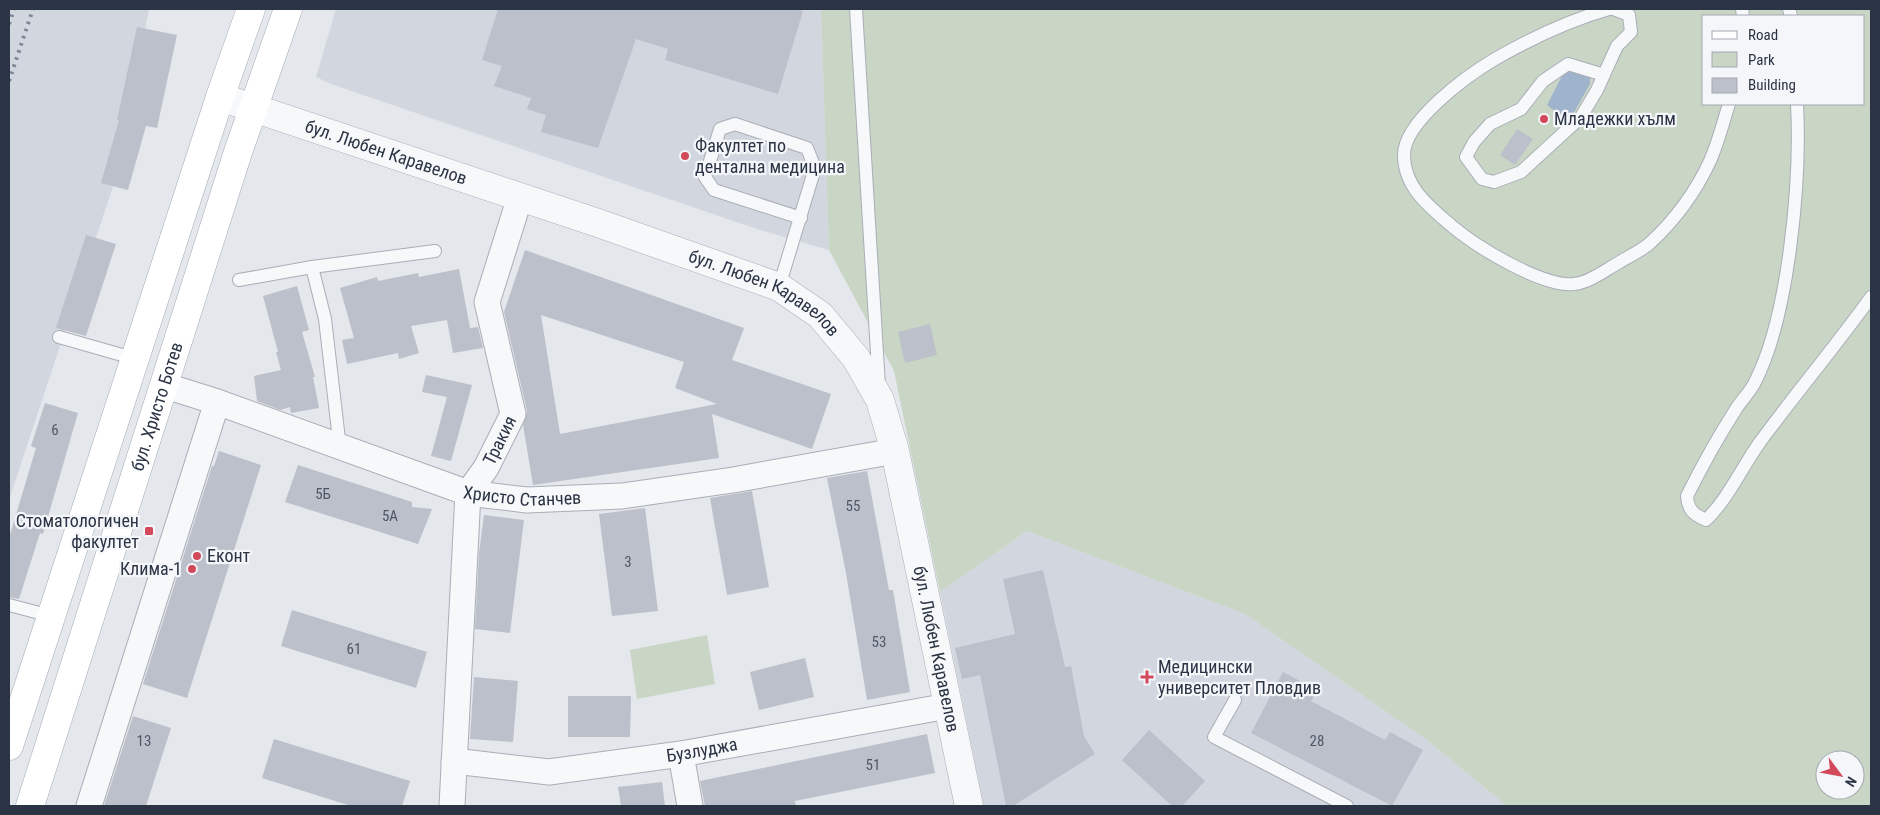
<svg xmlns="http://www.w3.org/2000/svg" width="1880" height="815" font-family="'Roboto Condensed',sans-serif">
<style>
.built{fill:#d2d6de}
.green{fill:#c9d6c5;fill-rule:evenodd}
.water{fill:#9fb4cc}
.building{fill:#bbc0ca;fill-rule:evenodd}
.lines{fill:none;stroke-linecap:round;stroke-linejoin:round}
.service-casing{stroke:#a9aeb7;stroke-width:14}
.minor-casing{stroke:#a9aeb7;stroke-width:27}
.tertiary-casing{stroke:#a9aeb7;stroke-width:29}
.primary-casing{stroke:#a3abb8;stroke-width:29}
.service{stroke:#f7f8fa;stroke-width:12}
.minor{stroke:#f7f8fa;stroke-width:25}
.tertiary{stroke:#f7f8fa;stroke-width:28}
.primary{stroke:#fff;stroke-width:28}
.rail{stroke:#7d8696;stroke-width:4;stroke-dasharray:2.5 5;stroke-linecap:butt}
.poi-dot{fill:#d1495b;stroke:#f4f6f9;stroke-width:2}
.labels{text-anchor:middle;stroke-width:4.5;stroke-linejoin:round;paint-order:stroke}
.number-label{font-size:15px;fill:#4f5766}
.poi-label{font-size:18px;fill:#2b3445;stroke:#f4f6f9;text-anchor:start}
.street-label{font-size:18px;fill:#2b3445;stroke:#f4f6f9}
</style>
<rect width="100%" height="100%" fill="#e4e7ec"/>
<g class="built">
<path d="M9,9H149L127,119L123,156L9,500Z"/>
<path d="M336,9H821L829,250L757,229L331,84L316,77Z"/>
<path d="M1027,531L1245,614L1427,740L1507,806H984L940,592Z"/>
</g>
<g class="green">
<path d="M821,9H1871V806H1507L1427,740L1245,614L1027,531L940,592L894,371L829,250ZM1704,16H1864V104H1704ZM1825,760H1855V790H1825Z"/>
<path d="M707,635L715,684L637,699L630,650Z"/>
</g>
<path class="water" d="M1565,70L1586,75L1590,78V84L1571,118L1567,121L1547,105Z"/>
<g class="building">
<path d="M498,9H794L803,11L778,94L665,60L668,49L636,39L598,148L541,132L546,115L527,109L531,98L494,86L502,66L482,60Z"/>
<path d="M137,27L177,35L157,128L146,126L128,190L101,183L119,120H117Z"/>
<path d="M1517,129L1533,139L1515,165L1500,155Z"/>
<path d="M86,235L116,244L86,336L56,328Z"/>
<path d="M525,250L744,328L732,360L831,394L812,449L712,414L719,458L533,485L523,425L527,411L504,312ZM541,315L684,362L675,388L717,404L560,434Z"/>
<path d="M459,269L470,328L478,327L483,348L453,353L447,320L411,326L419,353L399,359L398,353L347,364L342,340L354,338L340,288L377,277L378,281L418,273L419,277Z"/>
<path d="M297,286L309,330L302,332L315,377H313L319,408L291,413L290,407L280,410L257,401L254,376L281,370L276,352H278L263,296Z"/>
<path d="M930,324L937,355L905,363L898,332Z"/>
<path d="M426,375L472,385L451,461L431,456L447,397L422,392Z"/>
<path d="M45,403L78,413L43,534L40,533L19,599L9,597V538L36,448L31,446Z"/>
<path d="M219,451L261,465L187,698L143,684L212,466H214Z"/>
<path d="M298,465L412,502V507L432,509L418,544L285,502Z"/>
<path d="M867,471L889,590H893L910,692L867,700L846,573L827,478Z"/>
<path d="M752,491L769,587L727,595L710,498Z"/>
<path d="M645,508L658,611L612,616L599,514Z"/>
<path d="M484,515L524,520L510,633L475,629L479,553Z"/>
<path d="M1043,570L1065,667L1071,666L1084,736L1095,754L1013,806H1006L980,675L962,679L955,648L1015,634L1003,579Z"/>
<path d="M292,610L427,652L416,688L281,646Z"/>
<path d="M805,658L814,697L759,710L750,672Z"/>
<path d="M1283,672L1317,690L1311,701L1385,740L1390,732L1423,750L1392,806L1251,733Z"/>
<path d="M474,677L518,681L513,742L470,739Z"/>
<path d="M568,696H631L630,737H568Z"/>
<path d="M133,716L171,728L146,806H104Z"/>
<path d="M1149,730L1205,781L1182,806H1172L1122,760Z"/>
<path d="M927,734L935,773L795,801L796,806H705L700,781Z"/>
<path d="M274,739L410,781L402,806H351L262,778Z"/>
<path d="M662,782L665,806H621L618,787Z"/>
</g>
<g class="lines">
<defs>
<g id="service">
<path d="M856,9L879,386"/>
<path d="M1609,9C1570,20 1530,39 1495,59C1468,75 1404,121 1404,155C1404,188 1430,207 1453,227C1477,247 1542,287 1574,284C1590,282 1604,271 1618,263C1628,257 1641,251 1650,243C1674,221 1696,191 1710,161C1718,143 1723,123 1729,104"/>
<path d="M1742,9L1743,16"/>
<path d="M1789,9L1791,16"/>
<path d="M1604,75L1568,64L1543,81L1521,109L1490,124L1474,142L1466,157L1482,179L1494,182L1521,172L1581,117L1597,90L1617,46L1631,32L1629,15L1613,9"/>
<path d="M1797,104C1801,180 1789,318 1754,384C1749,393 1741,401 1736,409C1718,437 1702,466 1687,496C1688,510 1693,514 1706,520C1728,499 1742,467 1760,442C1796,393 1835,347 1871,297"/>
<path d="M312,267L435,251"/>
<path d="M239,280L312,267L325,319L340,448"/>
<path d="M779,287L815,168L807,148L735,124L720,129L705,177L714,190L801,218"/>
<path d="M59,337L136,359"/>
<path d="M9,605L51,616"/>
<path d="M1235,700L1214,737L1347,806"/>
</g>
<g id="minor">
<path id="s1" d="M163,385L217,402L468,493L527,500L622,496L733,480L895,451"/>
<path d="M681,754L690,806"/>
<path id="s2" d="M454,761L549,772L681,754L948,706"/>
<path d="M89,806L217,402"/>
<path id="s3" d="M452,806L468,493L486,468L513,414L487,302L520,197"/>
</g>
<g id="tertiary">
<path id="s4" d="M220,97L598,223L779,287L820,315L856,358L880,400L895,451L969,806"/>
</g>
<g id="primary">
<path d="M9,746L220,97L251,9"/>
<path id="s5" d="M30,806L238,152L288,9"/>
</g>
</defs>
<use href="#service" class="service-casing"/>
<use href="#minor" class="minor-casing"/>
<use href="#tertiary" class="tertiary-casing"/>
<use href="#primary" class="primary-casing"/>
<use href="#service" class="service"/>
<use href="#minor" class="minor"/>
<use href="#tertiary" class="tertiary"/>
<use href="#primary" class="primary"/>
<g class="rail">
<path d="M9,24L14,9"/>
<path d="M9,81L33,9"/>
</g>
</g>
<g class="poi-dot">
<circle cx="1544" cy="119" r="5"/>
<circle cx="685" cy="156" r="5"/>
<rect x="144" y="526" width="10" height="10" rx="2.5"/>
<circle cx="197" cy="556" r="5"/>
<circle cx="192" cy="569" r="5"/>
<path d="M1144.5 669.5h5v5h5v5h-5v5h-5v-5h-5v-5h5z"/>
</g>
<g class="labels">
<g class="number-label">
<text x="55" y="435">6</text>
<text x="323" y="499">5Б</text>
<text x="853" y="511">55</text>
<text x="390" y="521">5А</text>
<text x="628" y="567">3</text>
<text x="879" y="647">53</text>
<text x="354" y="654">61</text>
<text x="144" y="746">13</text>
<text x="1317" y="746">28</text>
<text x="873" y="770">51</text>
</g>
<g class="poi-label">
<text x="1554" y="125">Младежки хълм</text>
<text x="695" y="152">Факултет по<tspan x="695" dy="21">дентална медицина</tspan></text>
<text x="139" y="527" text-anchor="end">Стоматологичен<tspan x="139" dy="21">факултет</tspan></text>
<text x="207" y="562">Еконт</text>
<text x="182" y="575" text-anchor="end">Клима-1</text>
<text x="1158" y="673">Медицински<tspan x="1158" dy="21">университет Пловдив</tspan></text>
</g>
<g class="street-label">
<text dy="6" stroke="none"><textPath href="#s4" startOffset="175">бул. Любен Каравелов</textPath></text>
<text dy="6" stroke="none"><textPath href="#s4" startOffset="580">бул. Любен Каравелов</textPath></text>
<text dy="6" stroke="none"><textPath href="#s5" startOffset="419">бул. Христо Ботев</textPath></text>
<text dy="6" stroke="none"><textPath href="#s3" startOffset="375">Тракия</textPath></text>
<text dy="6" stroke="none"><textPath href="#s1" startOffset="378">Христо Станчев</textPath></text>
<text dy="6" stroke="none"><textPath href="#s4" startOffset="1000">бул. Любен Каравелов</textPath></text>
<text dy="6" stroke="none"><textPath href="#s2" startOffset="250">Бузлуджа</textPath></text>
</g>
</g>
<rect width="1880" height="815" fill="none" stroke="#2b3445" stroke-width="20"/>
<rect x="1702" y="15" width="162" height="90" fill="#f4f6f9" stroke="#a4a8b1"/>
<rect x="1712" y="31" width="25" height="8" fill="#ffffff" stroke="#a4a8b1"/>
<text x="1748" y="40" font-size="15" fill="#2b3445">Road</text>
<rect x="1712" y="52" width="25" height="15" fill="#c9d6c5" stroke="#a4a8b1"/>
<text x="1748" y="65" font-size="15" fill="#2b3445">Park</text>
<rect x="1712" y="78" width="25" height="15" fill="#bbc0ca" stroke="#a4a8b1"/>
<text x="1748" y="90" font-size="15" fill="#2b3445">Building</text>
<g transform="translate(1840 775) rotate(122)"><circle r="24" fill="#f4f6f9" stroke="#a4a8b1"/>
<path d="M0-4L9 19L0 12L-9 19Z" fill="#d1495b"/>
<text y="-8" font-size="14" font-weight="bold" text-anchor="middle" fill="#2b3445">N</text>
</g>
</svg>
